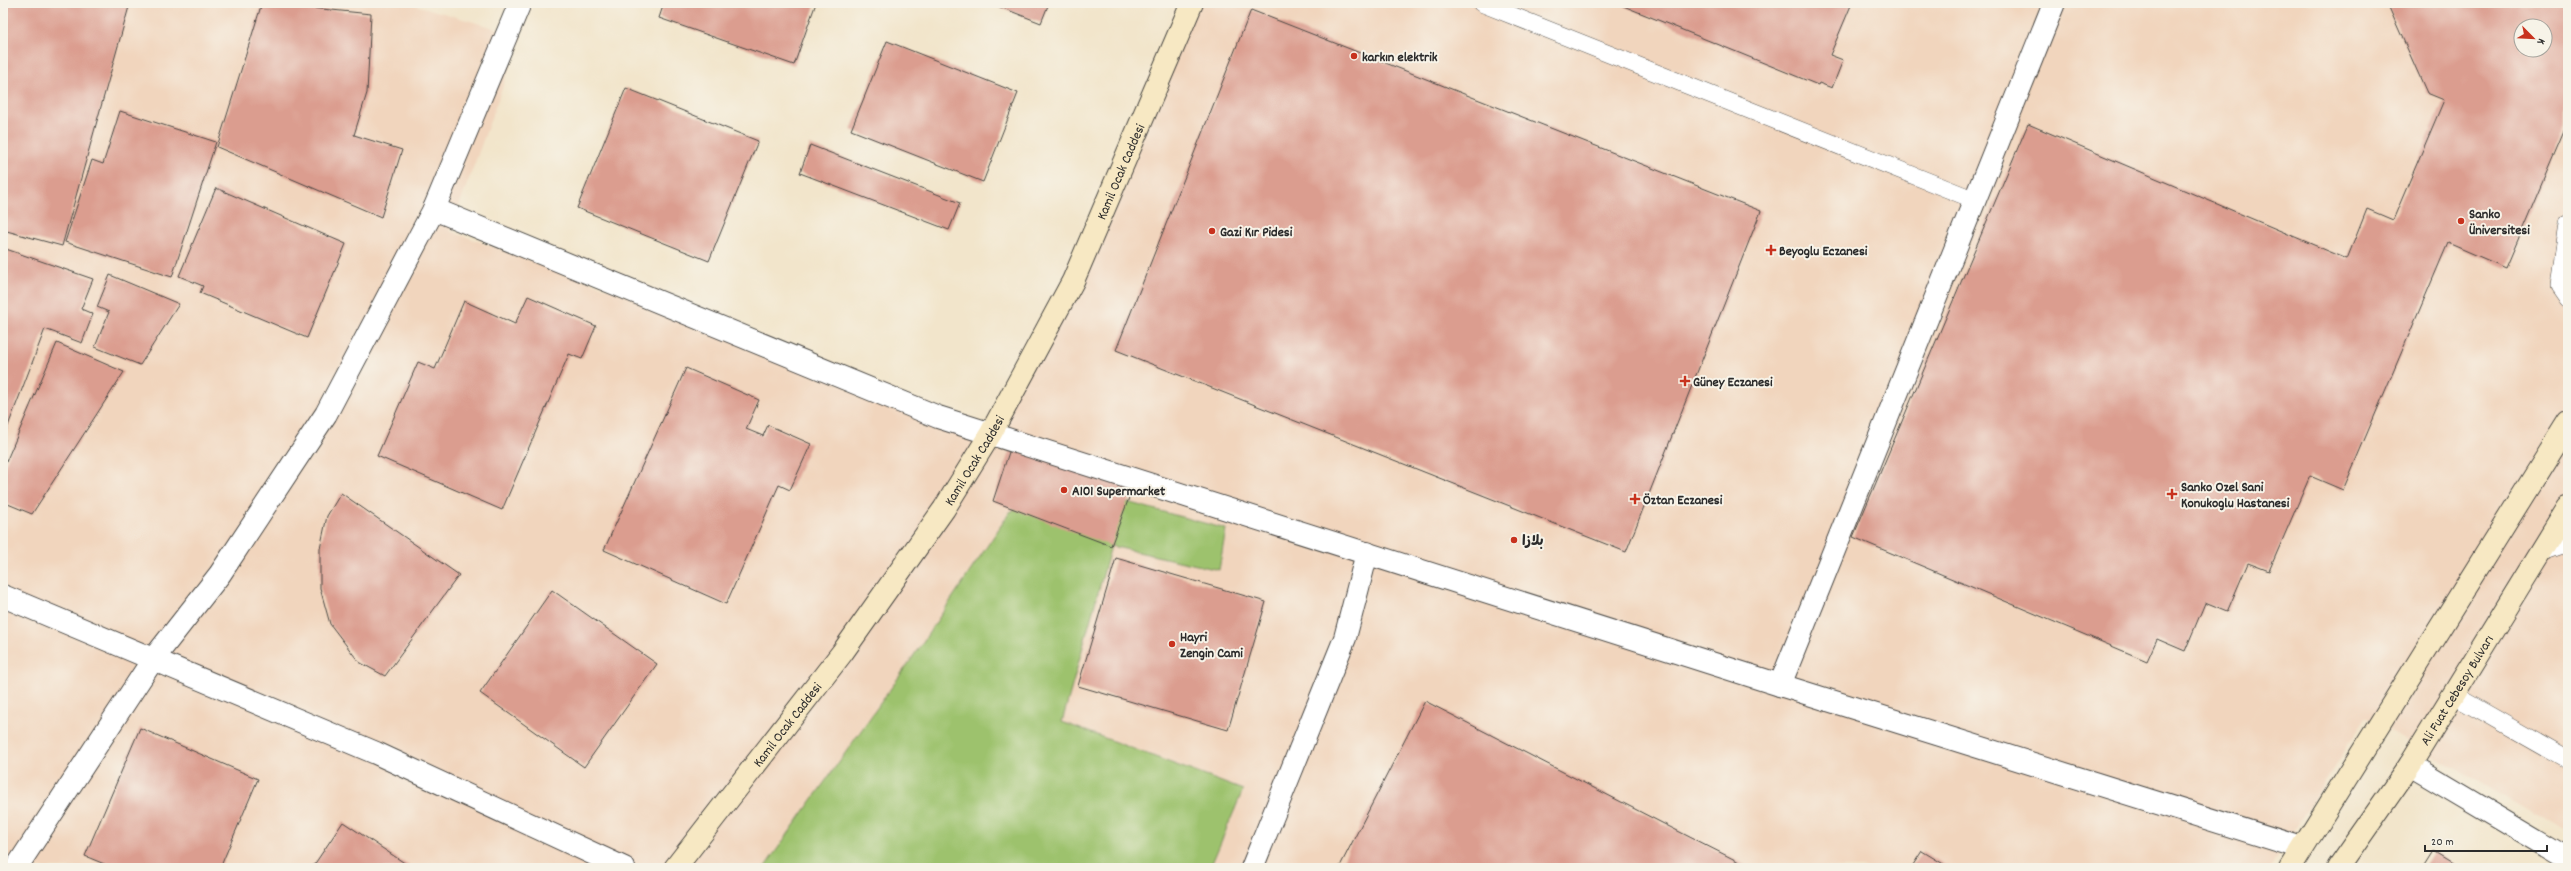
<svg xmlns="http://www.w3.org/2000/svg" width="2571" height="871" font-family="Dekko,'Playpen Sans Arabic',sans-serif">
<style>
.built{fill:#f1d5bd;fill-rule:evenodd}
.green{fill:#9dc26d;stroke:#64764c}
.building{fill:#db9d8f;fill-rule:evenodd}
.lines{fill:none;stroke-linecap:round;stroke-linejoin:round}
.lane-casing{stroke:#494743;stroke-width:18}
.street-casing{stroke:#494743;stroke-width:24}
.secondary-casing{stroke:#494743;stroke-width:24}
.lane{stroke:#fff;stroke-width:17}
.street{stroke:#fff;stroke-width:22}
.secondary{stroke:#f7e8c3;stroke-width:22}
.poi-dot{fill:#c8321e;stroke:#f7f3e8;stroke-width:1.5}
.labels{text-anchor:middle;stroke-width:4;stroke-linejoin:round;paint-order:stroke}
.poi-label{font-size:14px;font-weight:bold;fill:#2b2b2b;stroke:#f7f3e8;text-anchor:start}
.street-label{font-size:14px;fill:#2b2b2b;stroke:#f7f3e8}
</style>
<rect width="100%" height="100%" fill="#f7f3e8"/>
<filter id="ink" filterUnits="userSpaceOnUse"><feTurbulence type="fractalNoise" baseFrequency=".025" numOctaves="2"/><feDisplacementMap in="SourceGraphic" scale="8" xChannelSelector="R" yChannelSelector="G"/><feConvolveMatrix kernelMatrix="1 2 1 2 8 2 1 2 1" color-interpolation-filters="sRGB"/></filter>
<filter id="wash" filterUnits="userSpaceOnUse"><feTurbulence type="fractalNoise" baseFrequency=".012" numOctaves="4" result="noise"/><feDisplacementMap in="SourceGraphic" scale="16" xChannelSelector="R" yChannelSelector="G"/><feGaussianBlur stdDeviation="0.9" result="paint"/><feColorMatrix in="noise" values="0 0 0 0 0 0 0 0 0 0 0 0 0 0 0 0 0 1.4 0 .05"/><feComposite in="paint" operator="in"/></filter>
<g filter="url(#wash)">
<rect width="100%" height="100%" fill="#f2e5cb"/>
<path class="built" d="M3,3H409L521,36L450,231L999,431L1182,3H2568V833L2366,717L2270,868H3ZM2521,26H2545V50H2521Z"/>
<path class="green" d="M1061,484L1226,529L1219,570L1111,546L1062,722L1243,790L1210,868H764L908,664L1010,512Z"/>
<g id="blocks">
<g class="building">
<path d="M3,3H130L62,246L3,230Z"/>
<path d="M262,3L371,14L367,93L354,135L402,150L381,217L217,147Z"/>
<path d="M664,3H816L794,65L659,18Z"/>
<path d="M990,3H1049L1041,23Z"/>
<path d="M1616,3H1852L1830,55L1843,60L1832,88L1819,83L1818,85Z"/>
<path d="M2387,3H2568V122L2506,268L2448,243L2343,490L2310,476L2269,571L2248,563L2227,612L2205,603L2185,651L2157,639L2147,661L1853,537L2028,124L2347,259L2367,209L2393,220L2444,100L2427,93ZM2521,26H2545V50H2521Z"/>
<path d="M1251,10L1761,211L1626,552L1116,350Z"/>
<path d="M887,41L1018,93L983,182L851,130Z"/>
<path d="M626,88L758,141L709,261L577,208Z"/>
<path d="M120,111L216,142L172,277L65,242L92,160L103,164Z"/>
<path d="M810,145L960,203L949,230L800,173Z"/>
<path d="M216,188L346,244L307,338L200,293L203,286L179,276Z"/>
<path d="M3,248L93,279L81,309L93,314L82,343L45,329L3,439Z"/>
<path d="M110,275L179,304L140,365L95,347L109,312L97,307Z"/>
<path d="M528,296L596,326L582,359L569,354L502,510L377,456L418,362L435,369L464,301L515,324Z"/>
<path d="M57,343L124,372L32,514L3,502V469Z"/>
<path d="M686,368L759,400L746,429L763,436L768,425L811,444L790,490L779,485L726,604L604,550Z"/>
<path d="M1013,440L1136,479L1111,546L993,501Z"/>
<path d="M341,493L459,575L385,676L359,662L330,624L320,588V549L327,516Z"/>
<path d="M1116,558L1266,602L1228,730L1078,686Z"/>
<path d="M552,590L657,664L584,767L480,693Z"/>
<path d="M1425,701L1664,824L1751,868H1339Z"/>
<path d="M140,728L258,779L220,868H114L85,856Z"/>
<path d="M343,822L412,868H312Z"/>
<path d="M1922,851L1950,868H1911Z"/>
<path d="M2433,852L2459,868H2423Z"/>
</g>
</g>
</g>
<g filter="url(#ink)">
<use href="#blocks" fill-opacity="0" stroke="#494743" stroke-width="1"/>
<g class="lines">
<defs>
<g id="lane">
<path d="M1481,3L1975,200"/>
<path d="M2568,222L2559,286L2568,299"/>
<path d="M2540,553L2568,543"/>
<path d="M2454,695L2568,760"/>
</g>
<g id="street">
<path d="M434,209L938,417L1780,685L2302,848"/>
<path d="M3,596L376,753L624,868"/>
<path d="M1780,685L2054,3"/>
<path d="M2410,765L2568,859"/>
<path d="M16,868L154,658L220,574L326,414L434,209L520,3"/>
<path d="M1252,868L1345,638L1367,553"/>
</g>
<g id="secondary">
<path id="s1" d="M675,868L842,653L944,509L991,433L1073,281L1192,3"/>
<path d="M2290,868L2568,423"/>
<path id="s2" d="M2338,868L2410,765L2568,508"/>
</g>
</defs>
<use href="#lane" class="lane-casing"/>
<use href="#street" class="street-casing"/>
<use href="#secondary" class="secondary-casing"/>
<use href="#lane" class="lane"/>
<use href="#street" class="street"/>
<use href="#secondary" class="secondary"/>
</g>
</g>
<g class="poi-dot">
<circle cx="1354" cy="56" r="4"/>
<circle cx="2461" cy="221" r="4"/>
<circle cx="1212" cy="231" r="4"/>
<path d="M1769 244h4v4h4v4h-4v4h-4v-4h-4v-4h4z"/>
<path d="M1683 375h4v4h4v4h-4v4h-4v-4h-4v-4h4z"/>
<circle cx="1064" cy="490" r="4"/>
<path d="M2170 488h4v4h4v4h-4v4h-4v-4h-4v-4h4z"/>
<path d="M1633 493h4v4h4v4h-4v4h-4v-4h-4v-4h4z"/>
<circle cx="1514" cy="540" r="4"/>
<circle cx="1172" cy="644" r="4"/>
</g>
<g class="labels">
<g class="poi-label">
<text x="1362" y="61">karkın elektrik</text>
<text x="2469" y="218">Sanko<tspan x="2469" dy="16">Üniversitesi</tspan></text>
<text x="1220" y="236">Gazi Kır Pidesi</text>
<text x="1779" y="255">Beyoglu Eczanesi</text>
<text x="1693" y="386">Güney Eczanesi</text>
<text x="2181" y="491">Sanko Ozel Sani<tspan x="2181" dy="16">Konukoglu Hastanesi</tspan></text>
<text x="1072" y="495">A101 Supermarket</text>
<text x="1643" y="504">Öztan Eczanesi</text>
<text x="1522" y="545">بلازا</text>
<text x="1180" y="641">Hayri<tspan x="1180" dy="16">Zengin Cami</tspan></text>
</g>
<g class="street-label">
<text dy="5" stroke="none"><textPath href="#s1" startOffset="830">Kamil Ocak Caddesi</textPath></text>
<text dy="5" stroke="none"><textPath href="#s1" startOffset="506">Kamil Ocak Caddesi</textPath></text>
<text dy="5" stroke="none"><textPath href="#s2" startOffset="214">Ali Fuat Cebesoy Bulvarı</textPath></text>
<text dy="5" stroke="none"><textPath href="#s1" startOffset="182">Kamil Ocak Caddesi</textPath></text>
</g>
</g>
<rect width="2571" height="871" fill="none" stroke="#f7f3e8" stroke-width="16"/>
<g transform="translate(2533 38) rotate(114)"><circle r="19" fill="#f7f3e8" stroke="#a5a39c"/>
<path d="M0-3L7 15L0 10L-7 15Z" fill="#c8321e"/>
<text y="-6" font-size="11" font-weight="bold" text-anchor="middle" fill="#2b2b2b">K</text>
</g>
<path d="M2425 845v6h122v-6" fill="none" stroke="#2b2b2b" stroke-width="2"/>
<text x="2431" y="845" font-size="12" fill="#2b2b2b" stroke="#f7f3e8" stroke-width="3" paint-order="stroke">20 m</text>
</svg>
